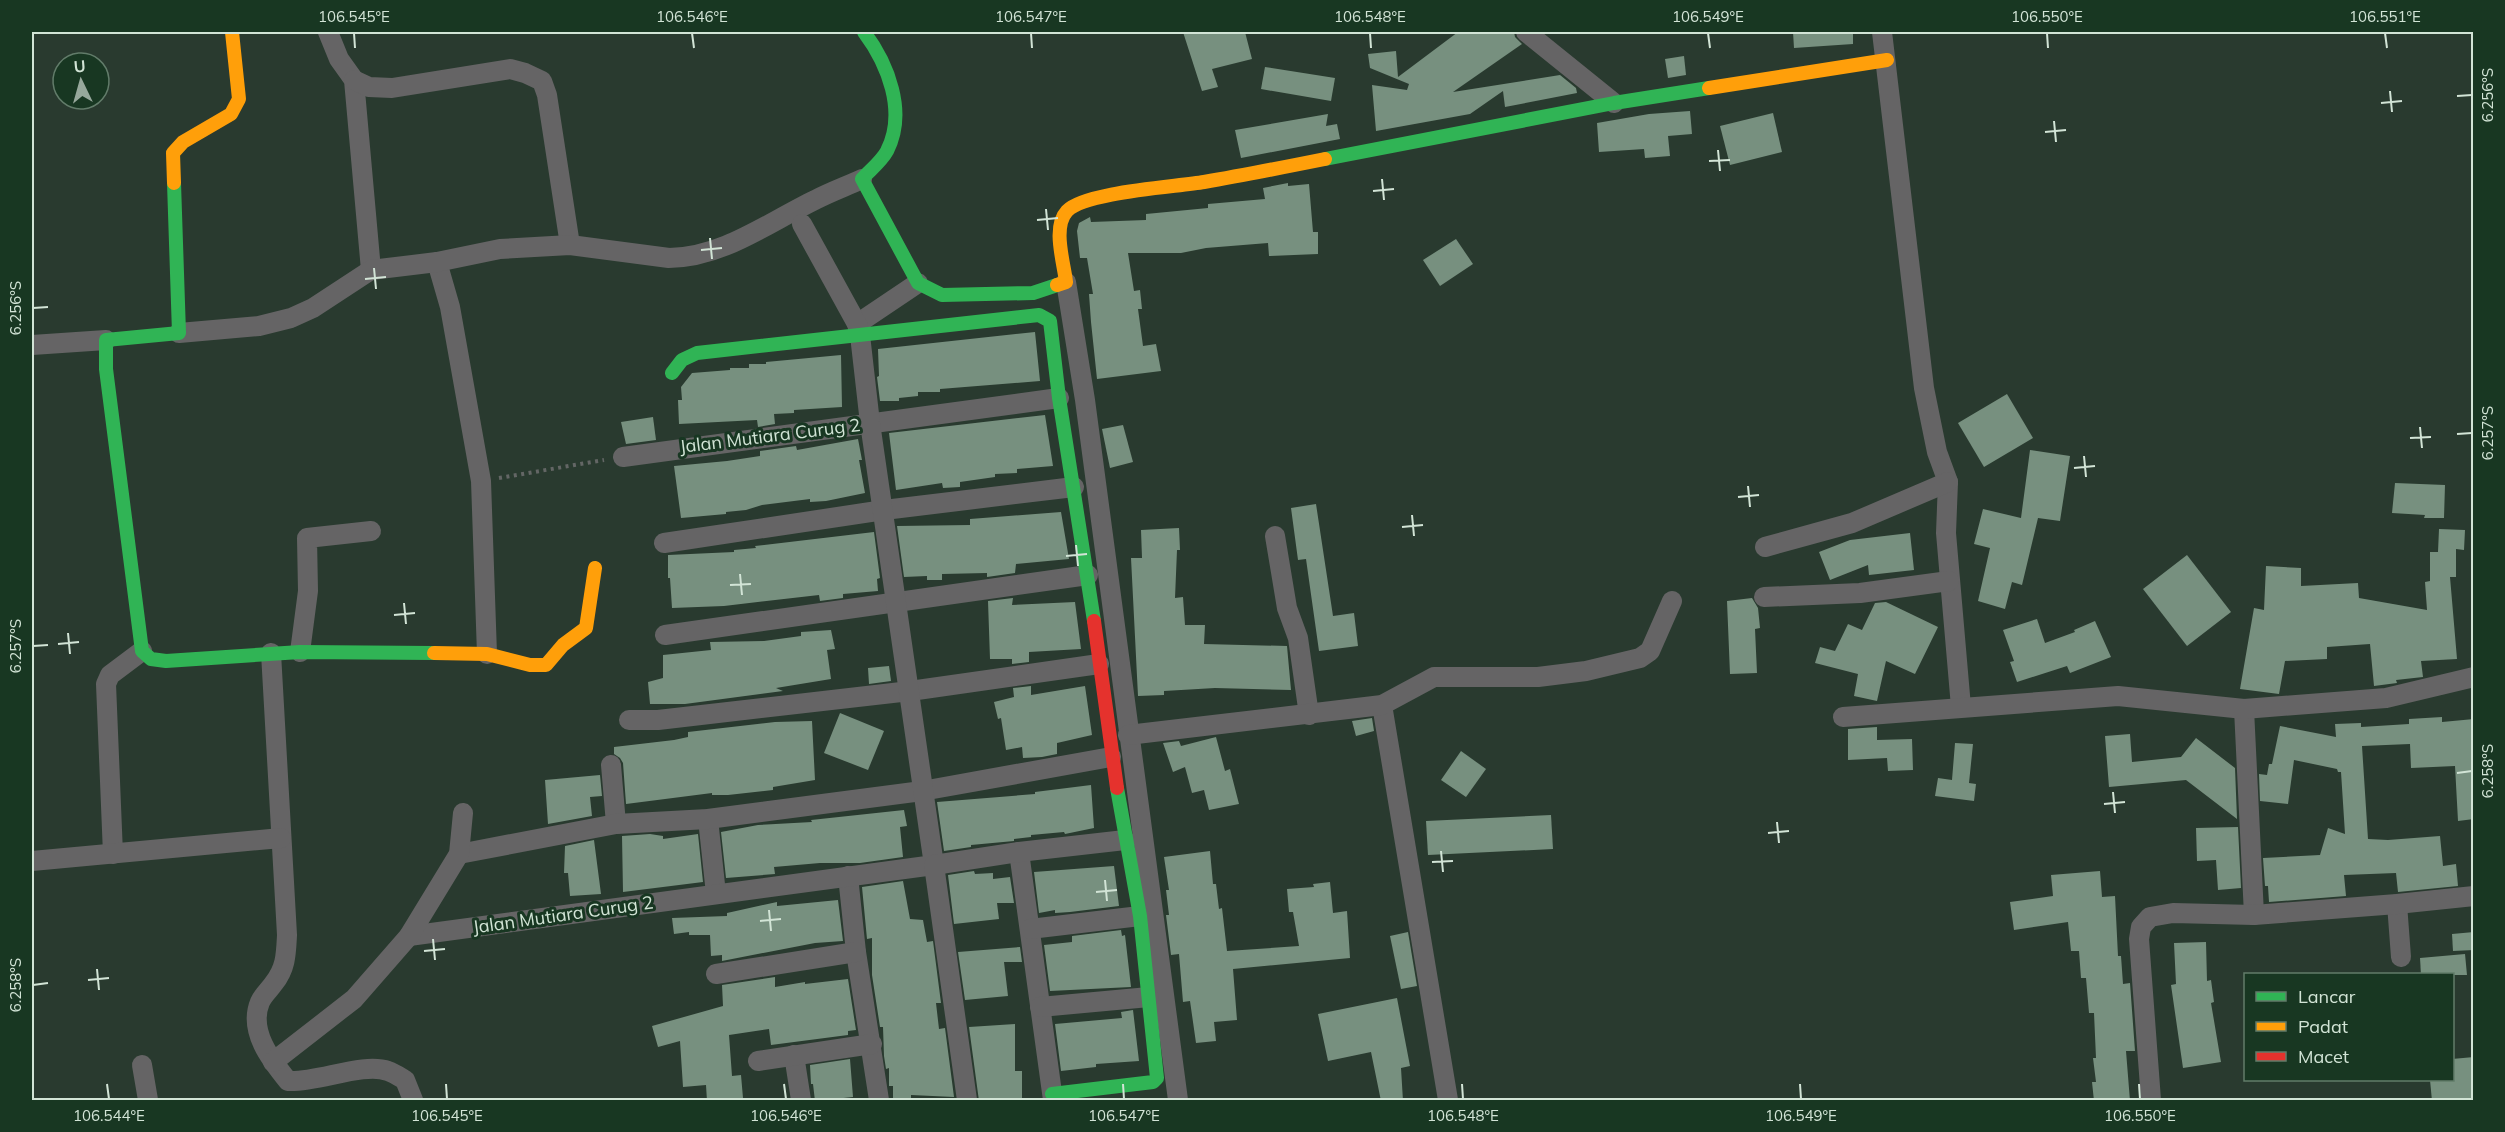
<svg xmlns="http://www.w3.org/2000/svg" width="2505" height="1132" font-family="Mulish,sans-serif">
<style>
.building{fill:#77907f}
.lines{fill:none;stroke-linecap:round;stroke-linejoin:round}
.path{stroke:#636665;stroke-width:4;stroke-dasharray:3 4.5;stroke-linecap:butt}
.street{stroke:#656465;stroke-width:20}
.fast{stroke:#30b455;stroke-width:14}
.slow{stroke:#ff9f0a;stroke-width:14}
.jam{stroke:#e5322d;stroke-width:14}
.ticks{fill:none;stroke:#d2e4d6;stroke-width:2}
.labels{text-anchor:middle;stroke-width:6;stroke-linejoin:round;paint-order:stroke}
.street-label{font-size:18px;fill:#d2e4d6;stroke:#183722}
.neatline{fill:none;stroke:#d2e4d6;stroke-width:2}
.ticks-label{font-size:15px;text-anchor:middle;fill:#d2e4d6}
</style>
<rect width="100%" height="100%" fill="#293a2f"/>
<g class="building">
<path d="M1183,32H1245L1252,59L1212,69L1218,87L1202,91Z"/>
<path d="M1458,32H1514L1515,37L1522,44L1453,92L1560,75L1576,88L1577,93L1505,107L1503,91L1470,114L1376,131L1372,85L1407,90L1409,84L1370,68L1368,54L1396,51L1398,77Z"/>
<path d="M1793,32H1853V44L1794,48Z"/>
<path d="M1684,56L1686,75L1668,78L1665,59Z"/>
<path d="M1265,67L1335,78L1331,101L1261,89Z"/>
<path d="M1690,111L1692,134L1668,136L1670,156L1645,158L1644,149L1599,152L1597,123L1649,114Z"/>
<path d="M1773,113L1782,152L1730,165L1720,126Z"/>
<path d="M1328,114L1326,126L1337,124L1340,139L1241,158L1235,130Z"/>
<path d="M1288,183V186L1309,184L1313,232H1318V254L1269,256L1268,243L1206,248L1181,253H1128L1134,291L1140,290L1142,309H1138L1143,346L1156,344L1161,371L1097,379L1091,322L1089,294H1093L1087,258H1080L1077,231L1079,223L1090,217L1091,222L1146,220V214L1208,208V204L1265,199L1263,188Z"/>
<path d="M1456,239L1473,264L1440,286L1423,260Z"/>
<path d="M1035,332L1040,381L940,389V392H918V396L899,398V401H880L877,377L879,376L878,349Z"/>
<path d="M841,355L842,407L794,410V413L774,414L775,424L758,427L757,420L679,424L678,400H682L681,387L692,373L730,370V368H749V364H766V362Z"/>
<path d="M2007,394L2033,438L1984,467L1958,423Z"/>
<path d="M1045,415L1053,466L1017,469V473L995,474V477L960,482V487L943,488L942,483L896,490L889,433Z"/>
<path d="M653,417L656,440L626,444L621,422Z"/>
<path d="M1123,425L1133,462L1110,468L1102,429Z"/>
<path d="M858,439L862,460H859L865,493L826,501L810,502V499L762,505L746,510L726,512V514L681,518L674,466L727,461L760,456V451L796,446L797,450Z"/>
<path d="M2030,450L2070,456L2060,521L2038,518L2022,585L2012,582L2005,609L1978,601L1990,548L1974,544L1983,509L2021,518Z"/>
<path d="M2395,483L2445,485L2444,518H2424L2425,515L2392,513Z"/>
<path d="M1316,504L1333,616L1354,613L1358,646L1319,651L1306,559L1298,560L1291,508Z"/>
<path d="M1061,512L1069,559L1016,564L1015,573L987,577V573L942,574V580H927V576L904,577L897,526L970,525V519Z"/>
<path d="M1179,528L1180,550H1177L1175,598L1183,597L1185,625H1205L1204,644L1287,646L1291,690L1215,688L1164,691V695L1138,696L1131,558H1142L1141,530Z"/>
<path d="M2439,529L2465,530L2464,550L2456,549V577H2450L2457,659L2421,661L2423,677L2396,680L2397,683L2374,686L2370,644L2327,647V659L2285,661L2279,694L2240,689L2254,608L2264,610L2266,566L2301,568V586L2358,583L2359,598L2427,610L2425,582L2430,581V552H2438Z"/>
<path d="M874,532L880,578L877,579L878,591L843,594V598L820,601L819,595L724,606L672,608L670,578H668V555L734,552V550L756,548L755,546Z"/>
<path d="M1910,533L1914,570L1869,575L1868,565L1830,580L1819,552L1850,540Z"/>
<path d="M2187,555L2231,612L2187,646L2143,589Z"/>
<path d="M1013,598L1012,605L1075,602L1081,649L1029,652V662L1012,664V659H990L988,601Z"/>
<path d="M1752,598L1758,608L1760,628L1755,629L1757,673L1730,674L1727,601Z"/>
<path d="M1886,602L1938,627L1915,674L1886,661L1877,701L1854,696L1858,674L1815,663L1820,647L1835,651L1848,624L1862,630L1875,603Z"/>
<path d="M2037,619L2045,643L2075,632L2074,630L2095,621L2111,657L2070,673L2067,666L2017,682L2010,662L2014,661L2003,630Z"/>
<path d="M831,630L835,649L827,650L831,679L776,688L783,691L685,704H650L648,682L663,678V655L711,650L710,642L764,641L801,636V632Z"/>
<path d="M889,666L891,681L869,684L868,668Z"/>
<path d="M1031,686V695L1085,686L1092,735L1057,743V754L1042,757L1023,758L1022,747L1006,750L1001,718L998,719L994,702L1014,697L1013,688Z"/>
<path d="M840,713L884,731L868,770L824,753Z"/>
<path d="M2442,717V722L2474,719V819L2458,821L2455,766L2411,768L2410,744L2362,746L2368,839L2388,840L2440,836L2443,866L2456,864L2458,886L2398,892L2396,873L2344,875L2346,896L2269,902L2268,886H2265L2263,858L2320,855L2328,828L2345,834L2341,772H2338L2337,769L2294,760L2288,804L2260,801L2259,774L2267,775L2269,764H2272L2280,726L2336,737L2335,724L2361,723V727L2409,724V719Z"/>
<path d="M1372,718L1374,731L1356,736L1352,721Z"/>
<path d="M812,721L815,780L773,787V790L728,795H712V793L626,804L623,763L620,758L614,754V747L674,740L688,737V732L775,722Z"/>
<path d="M1877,727V740L1912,739L1913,770L1888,771L1887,758L1848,760V729Z"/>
<path d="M2130,734L2132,762L2181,757L2196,738L2235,768L2237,819L2186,780L2109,787L2105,736Z"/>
<path d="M1216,737L1225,771L1230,769L1239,804L1209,810L1204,790L1192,793L1185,767L1173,772L1163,743L1179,741L1181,746Z"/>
<path d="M1955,743L1973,744L1969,783L1976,784L1974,801L1935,796L1938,778L1952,780Z"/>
<path d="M1461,751L1486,769L1466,797L1441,780Z"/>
<path d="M600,775L602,796L590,797L592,816L548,824L545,780Z"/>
<path d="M1091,785L1094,828L1065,834L1064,832L1031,835V837L1014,839V841L971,845V847L944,851L937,802L1035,794V792Z"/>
<path d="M904,810L907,826L900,827L903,857L860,863H820L774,867L775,874L726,878L721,832L758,825L812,822L811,820Z"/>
<path d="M1551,815L1553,849L1428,855L1426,821Z"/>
<path d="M2238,827L2241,888L2218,890L2216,860L2197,861L2196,828Z"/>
<path d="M650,834L663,836V839L698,834L703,882L623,892L622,836Z"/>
<path d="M594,840L601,894L570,896L568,873H564L565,846Z"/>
<path d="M1210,851L1213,884H1216L1219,909L1222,908L1227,951L1299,946L1293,912H1289L1287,889L1314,887L1313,884L1330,882L1333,913L1347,911L1350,958L1233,969L1237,1020L1214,1022L1216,1041L1196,1043L1190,1001L1183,1002L1179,954L1171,955L1166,915H1169L1166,890H1169L1164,857Z"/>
<path d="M1114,866L1119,906L1070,912L1055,913V910L1039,913L1034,872Z"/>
<path d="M974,871L975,874L993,873V879L1010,877L1014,903H997L999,919L954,924L948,875Z"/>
<path d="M2100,871L2102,897L2115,896L2118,956H2121L2123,984L2130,983L2135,1051H2126L2130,1101H2094L2092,1082H2096L2093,1058H2096L2094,1013H2089L2086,978H2081L2079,951H2071L2068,922L2014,930L2010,902L2053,896L2051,875Z"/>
<path d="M903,881L910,919L923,920L927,942L933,941L941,1003H936L939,1029L945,1028L954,1097L911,1095V1101H893V1086H889V1068L886,1069L884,1056L883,1027H880L872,975V938L867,939L862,887Z"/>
<path d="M838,900L843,941L815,943L722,961V955L711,956L710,935H689V932L674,934L672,918L727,916V913L777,902V906Z"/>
<path d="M1121,930L1122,936L1125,935L1131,987L1050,991L1044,945L1072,942V936Z"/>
<path d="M1408,932L1417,986L1401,989L1390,936Z"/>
<path d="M2474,932V950L2453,951L2452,934Z"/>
<path d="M2206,942L2207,981L2211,980L2214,1002L2211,1003L2221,1062L2183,1068L2171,985L2176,984L2174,943Z"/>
<path d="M1020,947L1022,962H1004L1008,996L965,1000L958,952Z"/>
<path d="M2465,954L2467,975H2421L2420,958Z"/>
<path d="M775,977V987L805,982V984L848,979L856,1030L848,1031V1035L771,1045L769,1029L729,1035L732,1076L741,1075L743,1098L707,1101L706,1085L683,1087L680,1041L658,1047L652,1026L723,1006L722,985Z"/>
<path d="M1397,998L1410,1066L1401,1068L1403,1101H1381L1371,1052L1328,1061L1318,1014Z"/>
<path d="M1133,1010L1139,1061L1096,1064V1067L1061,1071L1055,1024L1122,1018L1121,1012Z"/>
<path d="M1015,1024V1071H1022V1101H979L969,1027Z"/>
<path d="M2474,1057V1099L2432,1101L2430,1080H2452V1059Z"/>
<path d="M850,1059L853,1097L815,1101L813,1084H811L810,1065Z"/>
</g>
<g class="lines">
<path class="path" d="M499,478L604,460"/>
<g class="street">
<path d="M328,32L339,59L354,80L371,270"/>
<path d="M1526,32L1614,103"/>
<path d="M1882,32L1924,388L1937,452L1948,482L1946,533L1961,707"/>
<path d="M354,80L369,87L392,88L510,69L525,73L542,81L547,95L570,245"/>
<path d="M437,262L450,307L481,481L487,654"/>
<path d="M1066,282L1085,400L1178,1100"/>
<path d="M857,324L918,283"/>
<path d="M179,333L259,326L291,318L313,308L371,270L437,262L500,249L570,245L669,258C722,258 769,222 815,200C830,192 847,186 862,179"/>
<path d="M32,345L106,340"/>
<path d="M623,457L1059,398"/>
<path d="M1275,536L1287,608L1298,638L1309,715"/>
<path d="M664,543L884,510L1074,487"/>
<path d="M1765,547L1852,523L1948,482"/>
<path d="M1764,597L1860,593L1949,581"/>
<path d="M665,635L1088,575"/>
<path d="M300,652L308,591L307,538L371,531"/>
<path d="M271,653L287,935C286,954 286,968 274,983C270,989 263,995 260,1002C248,1031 271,1060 288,1081C317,1083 363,1062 388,1071C394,1073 400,1077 405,1080L413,1100"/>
<path d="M1382,705L1448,1100"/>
<path d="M2244,709L2254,915"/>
<path d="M1843,717L2118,696L2244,709L2386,698L2474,677"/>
<path d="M629,720H658L910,691L1099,664"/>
<path d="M1128,735L1382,705L1434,677H1538L1586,671L1640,658L1650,651L1672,601"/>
<path d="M611,765L616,824"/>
<path d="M708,819L716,894"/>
<path d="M1019,852L1053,1100"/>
<path d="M113,854L106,684L110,675L142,651"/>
<path d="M459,854L616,824L708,819L922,791L1111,757"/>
<path d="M32,861L281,838"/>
<path d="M848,876L856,952L879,1100"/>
<path d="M2397,904L2401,957"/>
<path d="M1030,929L1140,916"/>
<path d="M409,936L934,865L870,423L860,335L857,324L802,224"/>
<path d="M716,974L856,952"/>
<path d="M1040,1007L1149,997"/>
<path d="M794,1055L801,1100"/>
<path d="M758,1061L872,1044"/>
<path d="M273,1062L354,999L409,936L459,854L463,813"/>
<path d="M142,1065L148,1100"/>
<path d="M967,1100L934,865L1019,852L1125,840"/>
<path d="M2151,1100L2139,939L2141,927L2150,917L2173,913L2254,915L2397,904L2474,896"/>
</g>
<g class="fast">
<path d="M864,32C888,64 907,112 887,151C881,162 870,170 862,179L918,283L942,295L1033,293L1057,285"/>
<path d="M1325,159L1614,103L1709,88"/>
<path d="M174,183L179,333L106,340V369L142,651L151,659L166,661L300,652L434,653"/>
<path d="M672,373L682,360L697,353L1039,315L1050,321L1059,398L1094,621"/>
<path d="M1052,1094L1153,1082L1157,1078L1140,916L1117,788"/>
</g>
<g class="slow">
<path d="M1709,88L1887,60"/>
<path d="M174,183L173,153L183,142L231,114L239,99L232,32"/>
<path d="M1057,285L1066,282C1064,263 1052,227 1067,211C1085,192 1175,187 1204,182C1245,175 1285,167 1325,159"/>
<path d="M434,653L487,654L530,665H546L563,645L586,628L595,568"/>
</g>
<path class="jam" d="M1094,621L1117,788"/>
</g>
<path class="ticks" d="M354,33L355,48M692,33L694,48M1031,33L1032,48M1370,33L1371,48M1708,33L1710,48M2047,33L2048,48M2385,33L2387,48M2390,91L2392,112M2457,96L2472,95M2381,103L2402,101M2054,121L2056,142M2045,132L2066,130M1718,150L1720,171M1709,161L1730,160M1382,179L1384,200M1373,191L1394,189M1046,209L1048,230M1037,220L1058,218M710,238L712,259M701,250L722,248M374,268L376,289M365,279L386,277M33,308L48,307M2420,427L2422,448M2457,434L2472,433M2410,438L2431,437M2084,456L2086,477M2074,468L2095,466M1748,486L1750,507M1738,497L1759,495M1412,515L1414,536M1402,527L1423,525M1076,545L1078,566M1066,556L1087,554M740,574L742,595M730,585L751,584M404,603L406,624M394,615L415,613M68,633L70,654M58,644L79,642M33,646L48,645M2457,773L2472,771M2113,792L2115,813M2104,804L2125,802M1777,822L1779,843M1768,833L1789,831M1441,851L1443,872M1432,862L1453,861M1105,880L1107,901M1096,892L1117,890M769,910L771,931M760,921L781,919M433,939L435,960M424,951L445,949M97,969L99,990M88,980L109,978M33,985L48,983M107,1084L109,1099M446,1084L447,1099M784,1084L786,1099M1123,1084L1124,1099M1462,1084L1463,1099M1800,1084L1801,1099M2139,1084L2140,1099"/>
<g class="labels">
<g class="street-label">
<text transform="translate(770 436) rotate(-7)" y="6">Jalan Mutiara Curug 2</text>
<text transform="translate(563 915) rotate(-8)" y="6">Jalan Mutiara Curug 2</text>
</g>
</g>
<rect width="2505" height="1132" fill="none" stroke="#183722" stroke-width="66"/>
<rect x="2244" y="973" width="210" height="108" fill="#183722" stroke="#627c6a" stroke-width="1.5"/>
<rect x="2256" y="992" width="30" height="9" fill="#30b455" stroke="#627c6a" stroke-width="1.5"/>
<text x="2298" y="1003" font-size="18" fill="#d2e4d6">Lancar</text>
<rect x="2256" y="1022" width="30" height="9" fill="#ff9f0a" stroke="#627c6a" stroke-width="1.5"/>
<text x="2298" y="1033" font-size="18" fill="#d2e4d6">Padat</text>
<rect x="2256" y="1052" width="30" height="9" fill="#e5322d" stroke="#627c6a" stroke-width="1.5"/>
<text x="2298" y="1063" font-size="18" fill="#d2e4d6">Macet</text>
<g transform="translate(81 81) rotate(355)"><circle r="28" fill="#183722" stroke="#627c6a" stroke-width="1.5"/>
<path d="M0-4.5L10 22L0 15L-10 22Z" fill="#97a89c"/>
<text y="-9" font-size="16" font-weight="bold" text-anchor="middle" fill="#d2e4d6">U</text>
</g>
<rect x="33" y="33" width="2439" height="1066" class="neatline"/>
<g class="ticks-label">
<text x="354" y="22">106.545°E</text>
<text x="692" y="22">106.546°E</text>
<text x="1031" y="22">106.547°E</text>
<text x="1370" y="22">106.548°E</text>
<text x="1708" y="22">106.549°E</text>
<text x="2047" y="22">106.550°E</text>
<text x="2385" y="22">106.551°E</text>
<text transform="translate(2488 95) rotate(-90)" y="5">6.256°S</text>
<text transform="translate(16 308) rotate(-90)" y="5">6.256°S</text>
<text transform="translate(2488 433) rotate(-90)" y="5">6.257°S</text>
<text transform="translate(16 646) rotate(-90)" y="5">6.257°S</text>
<text transform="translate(2488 771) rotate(-90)" y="5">6.258°S</text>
<text transform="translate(16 985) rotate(-90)" y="5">6.258°S</text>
<text x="109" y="1121">106.544°E</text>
<text x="447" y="1121">106.545°E</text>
<text x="786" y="1121">106.546°E</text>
<text x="1124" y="1121">106.547°E</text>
<text x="1463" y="1121">106.548°E</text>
<text x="1801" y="1121">106.549°E</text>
<text x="2140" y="1121">106.550°E</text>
</g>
</svg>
